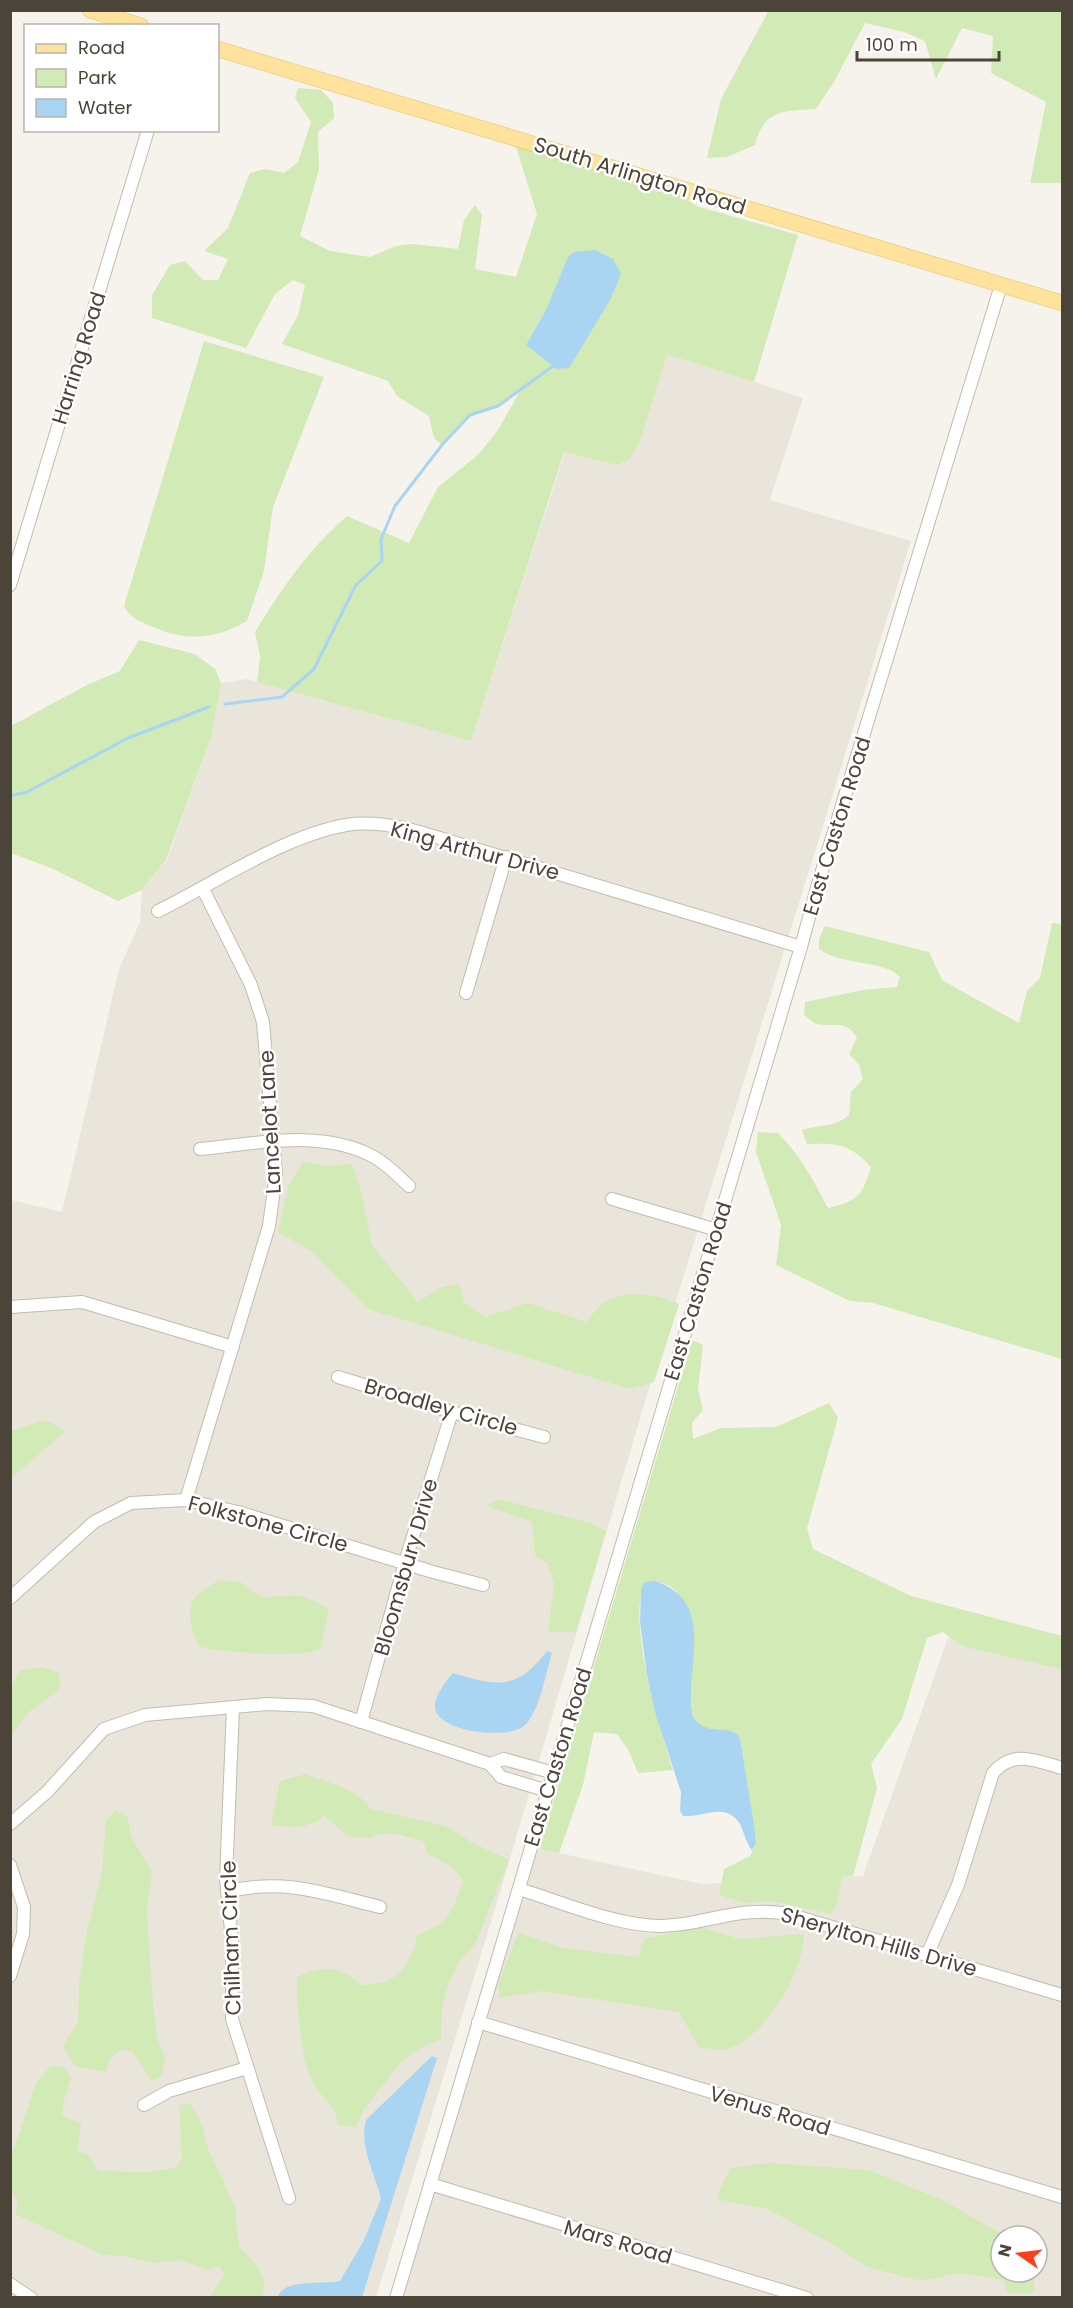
<svg xmlns="http://www.w3.org/2000/svg" width="1073" height="2308" font-family="Poppins,sans-serif">
<style>
.residential{fill:#eae5da;fill-rule:evenodd}
.green{fill:#d2eab5;fill-rule:evenodd}
.water{fill:#a9d4f2}
.lines{fill:none;stroke-linecap:round;stroke-linejoin:round}
.stream{stroke:#a9d4f2;stroke-width:3}
.minor-casing{stroke:#c2bbae;stroke-width:14}
.major-casing{stroke:#e6c16a;stroke-width:16}
.minor{stroke:#fff;stroke-width:12}
.major{stroke:#ffe39c;stroke-width:15}
.labels{text-anchor:middle;stroke-width:5;stroke-linejoin:round;paint-order:stroke}
.street-label{font-size:21px;fill:#4b4439;stroke:#fff}
</style>
<rect width="100%" height="100%" fill="#f6f3ec"/>
<g class="residential">
<path d="M667,353L803,398L770,500L911,541L649,1388L501,1889L376,2297L11,2298V1200L62,1212L119,969L140,922L142,890L167,860L212,734L221,683L247,679L471,741L565,452L617,465Z"/>
<path d="M953,1624L1062,1654V2297L397,2298L531,1847L702,1884L863,1876ZM1001,2236H1037V2272H1001Z"/>
</g>
<g class="green">
<path d="M769,10L1062,11V183H1030L1046,102L991,73L993,36L962,28L936,79L925,41L904,32L865,23L834,82L816,109C784,111 764,109 755,145L727,157L707,158L721,99Z"/>
<path d="M298,88L321,90L333,103L334,118L318,132L319,169L300,236L330,251L370,257L396,246L413,244L458,249L464,220L475,205L482,215L475,269L516,277L537,214L516,147L675,191L696,206L798,235L754,382L667,354L641,438L630,459L617,465L564,452L471,741L257,682L260,656L255,632C282,588 308,550 347,516L409,543L438,487L478,455L498,430L520,391L498,406L470,415L442,445L434,438L429,416L397,396L388,381L282,344L298,315L305,285L293,280L275,294L246,348L152,318V295L170,265L185,261L203,280H218L228,259L204,251L228,228L250,173L265,169L284,173L298,162L311,122L295,98ZM547,308L569,368L526,345Z"/>
<path d="M204,341L324,377L273,507L264,571L247,621C216,639 187,642 153,627C140,621 131,619 124,606Z"/>
<path d="M139,640L195,654L215,669L221,683L212,734L166,860L142,890L118,901L51,868L11,853V726L87,685L120,671Z"/>
<path d="M1052,923L1062,924V1359L873,1303L850,1301L776,1265L781,1225L756,1152L758,1132L778,1133C801,1156 813,1180 828,1208C858,1201 862,1196 871,1167C850,1144 838,1143 807,1144L802,1130C820,1124 834,1128 849,1115L851,1092L863,1079L859,1065L849,1054L857,1038C846,1018 833,1028 817,1024C813,1023 807,1017 804,1015L805,1002L863,990L897,987L900,977C883,959 841,966 819,949V939L825,926L929,952L942,980L1019,1023L1027,991L1040,978Z"/>
<path d="M303,1161L326,1166L352,1164L361,1191L372,1245L418,1302L440,1288L459,1283L464,1302L485,1317L528,1303L587,1322C591,1317 596,1308 602,1304C625,1288 655,1294 679,1304L654,1382L630,1389L368,1309L313,1252L278,1232L288,1187Z"/>
<path d="M692,1340L703,1345L698,1389L703,1410L692,1423L693,1439L721,1428L776,1427L829,1403L838,1418L807,1528L813,1549L911,1596L1062,1636V1669L965,1647L943,1632L927,1638L902,1719L871,1764L877,1788L853,1876L842,1877L837,1904L831,1914L773,1901L745,1903L719,1895L724,1869L750,1856L756,1844L740,1738C734,1736 728,1732 722,1730C708,1727 703,1732 693,1717C685,1679 711,1575 645,1582C626,1619 660,1730 673,1770L638,1773L629,1751L617,1734L594,1732L583,1785L559,1853L539,1849Z"/>
<path d="M46,1420L66,1431L11,1478V1431Z"/>
<path d="M498,1499L591,1523L606,1531L576,1632H548L554,1584L548,1564L535,1555L532,1522L486,1506Z"/>
<path d="M220,1580L241,1582C265,1606 271,1593 298,1596C308,1597 320,1603 329,1609L320,1649C304,1659 217,1652 198,1646C185,1610 185,1598 220,1580Z"/>
<path d="M42,1667L58,1672L61,1683L57,1692L30,1711L11,1735V1688L20,1670Z"/>
<path d="M305,1774C330,1784 355,1787 371,1809L446,1826L471,1842L509,1860L475,1944L460,1961L448,1985L442,2008L441,2039L422,2047L402,2061L364,2109L356,2127L338,2125C337,2107 324,2100 315,2086C301,2066 296,2003 297,1977C324,1965 338,1965 361,1985C401,1983 407,1970 418,1934C450,1923 453,1911 463,1880L451,1866L427,1854L425,1842L397,1834H381L368,1838L347,1836L325,1816C306,1829 294,1828 271,1825L280,1781Z"/>
<path d="M116,1810L128,1818L131,1837L152,1871L147,1910L152,1992L157,2037L165,2058L161,2076L152,2082L133,2052L122,2049L109,2059L106,2072L75,2066L63,2046L78,2022L79,1982L87,1931L102,1871L106,1821Z"/>
<path d="M700,1927L740,1939L804,1934C804,1971 762,2045 722,2050C715,2050 706,2048 699,2047L679,2012L542,1991L499,1998L498,1985L518,1933L563,1948L639,1957L644,1939Z"/>
<path d="M51,2066H63L71,2078L63,2104L62,2116L81,2123L77,2151L88,2154L98,2171L153,2172L176,2167L182,2158L179,2105L191,2104L202,2125L208,2149L235,2206L239,2247C255,2261 269,2275 262,2297H210L224,2275L219,2266L208,2270L179,2260L154,2263L125,2256L103,2255L15,2214L18,2200L11,2192V2158L37,2081Z"/>
<path d="M768,2163L869,2170L942,2200L1006,2236H1001V2272H1034V2293H1007L1004,2280L958,2273L922,2281L867,2267L831,2243L767,2209L716,2199L730,2168Z"/>
</g>
<g class="water">
<path d="M595,250L613,259L621,274L610,300L569,368L557,369L526,345L547,308L568,257L574,252Z"/>
<path d="M655,1581C719,1602 683,1670 693,1717C707,1738 730,1722 740,1738L755,1832L756,1844L752,1850C746,1843 744,1832 740,1824C725,1801 703,1818 683,1816L680,1811L681,1792L656,1716L647,1675L640,1622L641,1589L645,1582Z"/>
<path d="M547,1651L552,1653C545,1675 541,1706 527,1723C513,1742 432,1732 435,1705C436,1694 446,1681 453,1673C499,1687 517,1690 547,1651Z"/>
<path d="M432,2056L437,2058L362,2297H278C283,2278 323,2285 340,2281L363,2242L381,2199C375,2173 359,2148 366,2120Z"/>
</g>
<g class="lines">
<g class="stream">
<path d="M225,704L282,697L314,669L356,585L382,561L381,539L395,506L442,445L470,415L498,406L553,366"/>
<path d="M10,796L27,792L128,738L209,707"/>
</g>
<defs>
<g id="minor">
<path d="M10,585L148,130"/>
<path d="M158,911C215,883 284,836 346,825C372,821 399,826 423,833L801,947"/>
<path d="M466,993L506,857"/>
<path d="M200,1149C255,1144 322,1128 374,1157C387,1164 398,1176 409,1186"/>
<path d="M612,1199L717,1230"/>
<path d="M10,1307L82,1302L233,1347"/>
<path d="M338,1377L452,1412L544,1437"/>
<path d="M186,1500L269,1226L276,1174L263,1022L251,985L203,889"/>
<path d="M10,1598L94,1522L131,1503L186,1500L238,1512L433,1572L483,1585"/>
<path d="M233,1707L226,1879L232,1941V2019L289,2198"/>
<path d="M361,1722L405,1562L452,1412"/>
<path d="M490,1764L504,1759L554,1773"/>
<path d="M10,1824L47,1792L104,1729L145,1715L267,1704L313,1706L490,1764L501,1777L548,1791"/>
<path d="M10,1865L24,1907L23,1934L10,1976"/>
<path d="M519,1889C562,1902 616,1926 661,1926C708,1925 736,1905 788,1914L1062,1995"/>
<path d="M227,1892C283,1877 327,1894 380,1907"/>
<path d="M927,1955L958,1885L993,1773C1013,1749 1037,1761 1062,1768"/>
<path d="M478,2022L1062,2197"/>
<path d="M144,2105L169,2091L247,2068"/>
<path d="M430,2184L807,2298"/>
<path d="M10,2284L31,2298"/>
<path d="M396,2298L801,947L818,884L1001,285"/>
</g>
<g id="major">
<path d="M90,10L141,26"/>
<path d="M218,49L1062,303"/>
</g>
</defs>
<use href="#minor" class="minor-casing"/>
<use href="#major" class="major-casing"/>
<use href="#minor" class="minor"/>
<use href="#major" class="major"/>
</g>
<g class="labels">
<g class="street-label">
<text transform="translate(640 176) rotate(17)" y="7">South Arlington Road</text>
<text transform="translate(79 358) rotate(-73)" y="7">Harring Road</text>
<text transform="translate(837 826) rotate(-73)" y="7">East Caston Road</text>
<text transform="translate(475 851) rotate(15)" y="7">King Arthur Drive</text>
<text transform="translate(270 1122) rotate(-93)" y="7">Lancelot Lane</text>
<text transform="translate(698 1291) rotate(-73)" y="7">East Caston Road</text>
<text transform="translate(441 1407) rotate(16)" y="7">Broadley Circle</text>
<text transform="translate(268 1524) rotate(15)" y="7">Folkstone Circle</text>
<text transform="translate(406 1567) rotate(-74)" y="7">Bloomsbury Drive</text>
<text transform="translate(558 1757) rotate(-73)" y="7">East Caston Road</text>
<text transform="translate(231 1938) rotate(-92)" y="7">Chilham Circle</text>
<text transform="translate(879 1942) rotate(16)" y="7">Sherylton Hills Drive</text>
<text transform="translate(770 2111) rotate(17)" y="7">Venus Road</text>
<text transform="translate(618 2242) rotate(16)" y="7">Mars Road</text>
</g>
</g>
<rect width="1073" height="2308" fill="none" stroke="#4b4439" stroke-width="24"/>
<rect x="24" y="24" width="195" height="108" fill="#ffffff" stroke="#b7b4b0" stroke-width="1.5"/>
<rect x="36" y="44" width="30" height="9" fill="#ffe39c" stroke="#b7b4b0" stroke-width="1.5"/>
<text x="78" y="54" font-size="18" fill="#4b4439">Road</text>
<rect x="36" y="69" width="30" height="18" fill="#d2eab5" stroke="#b7b4b0" stroke-width="1.5"/>
<text x="78" y="84" font-size="18" fill="#4b4439">Park</text>
<rect x="36" y="99" width="30" height="18" fill="#a9d4f2" stroke="#b7b4b0" stroke-width="1.5"/>
<text x="78" y="114" font-size="18" fill="#4b4439">Water</text>
<g transform="translate(1019 2254) rotate(284)"><circle r="28" fill="#ffffff" stroke="#b7b4b0" stroke-width="1.5"/>
<path d="M0-4.5L10 22L0 15L-10 22Z" fill="#fc3f1d"/>
<text y="-9" font-size="16" font-weight="bold" text-anchor="middle" fill="#4b4439">N</text>
</g>
<path d="M857 51v9h142v-9" fill="none" stroke="#4b4439" stroke-width="3"/>
<text x="866" y="51" font-size="18" fill="#4b4439" stroke="#ffffff" stroke-width="4.5" paint-order="stroke">100 m</text>
</svg>
